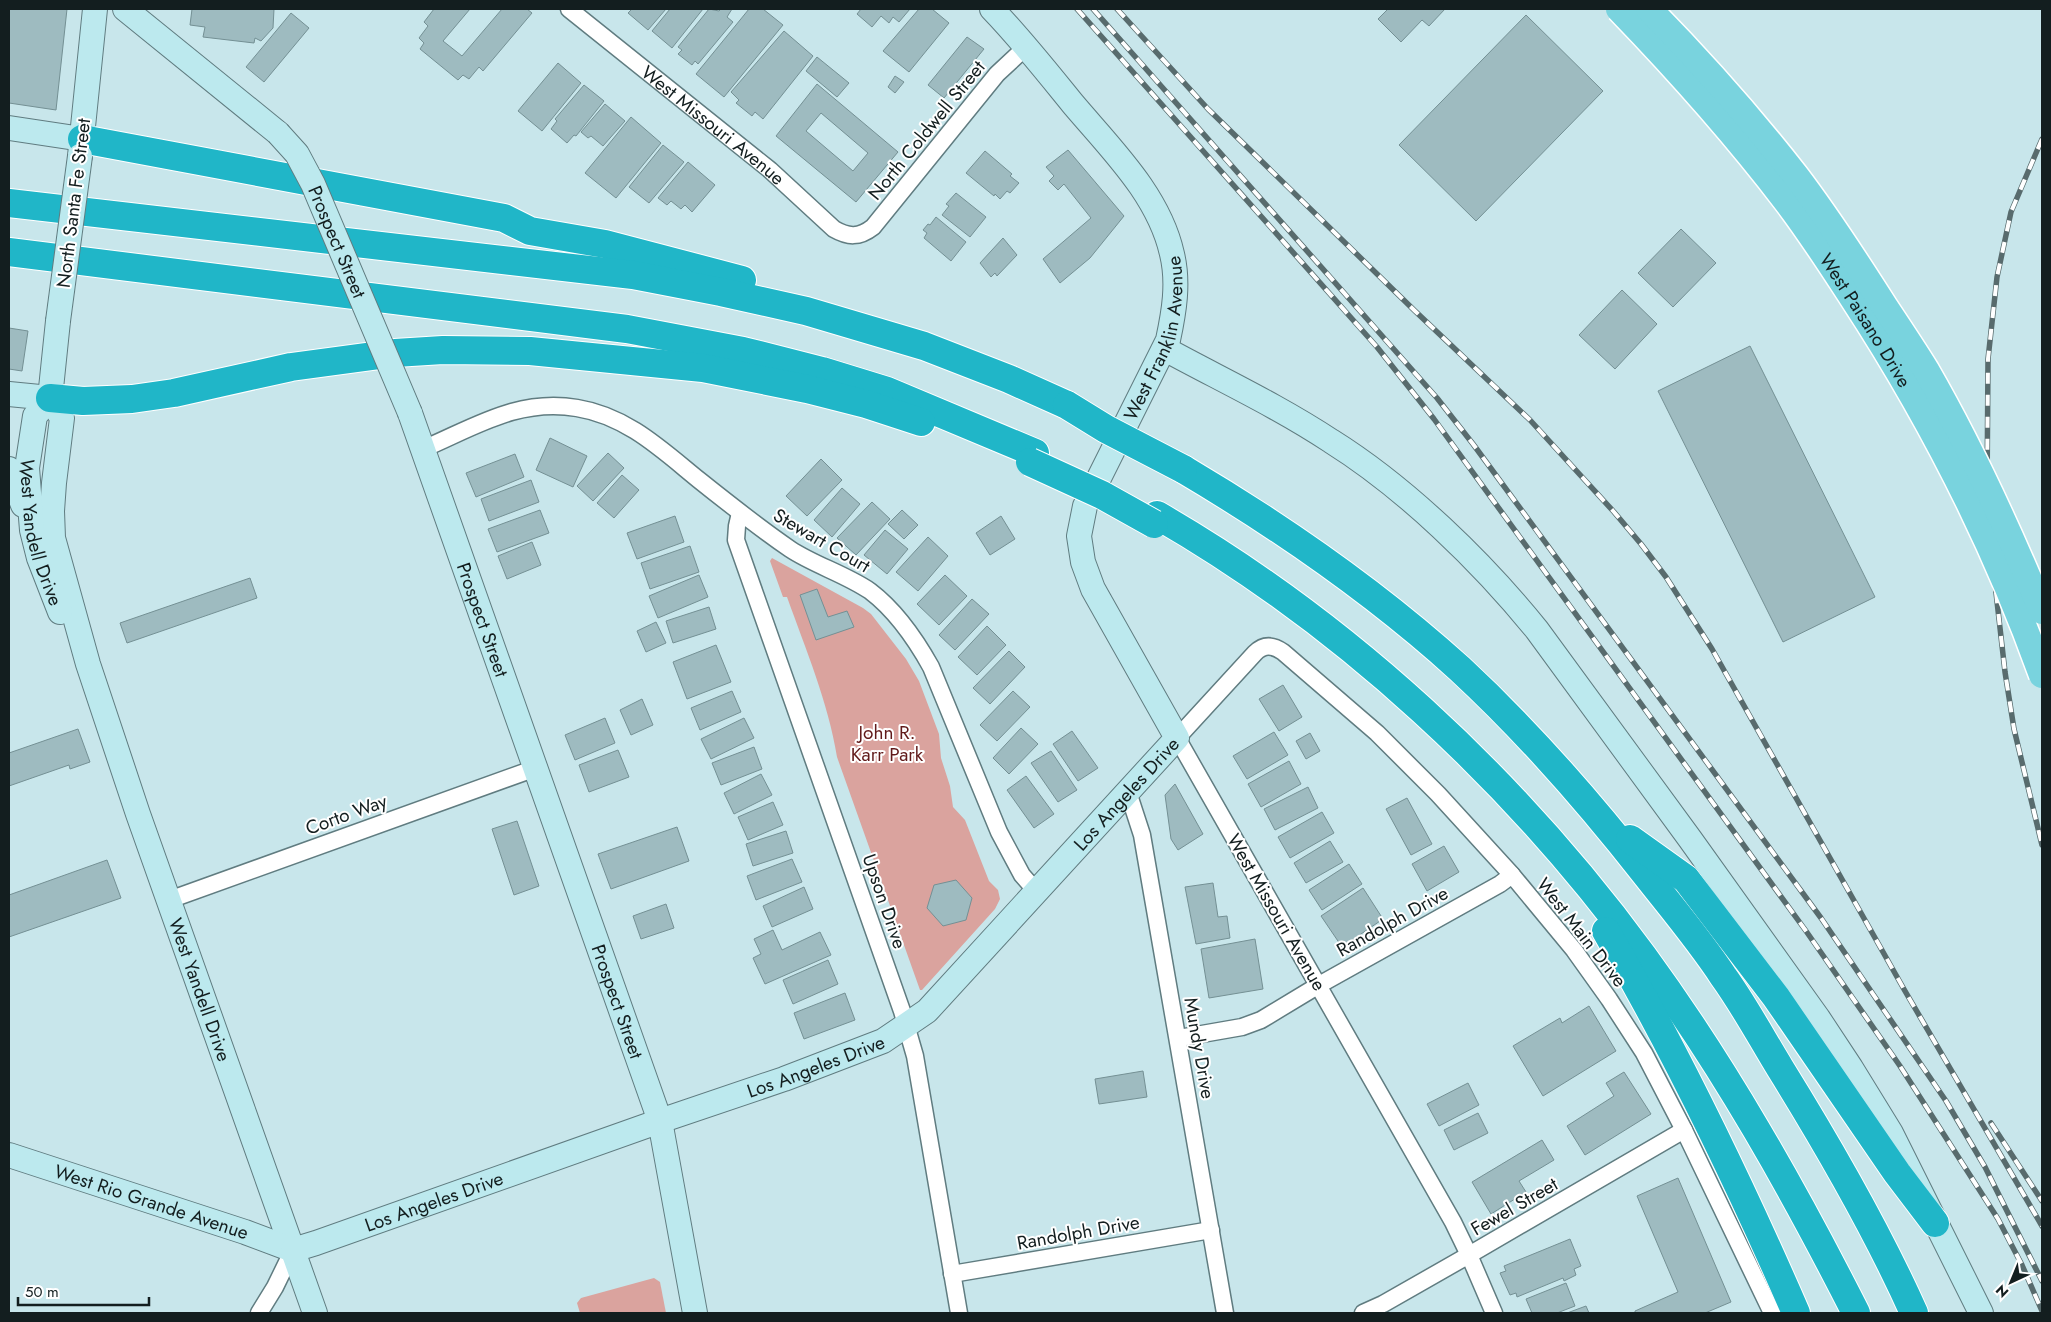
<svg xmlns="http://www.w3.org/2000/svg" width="2051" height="1322" font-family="Jost,sans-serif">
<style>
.green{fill:#daa39e}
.building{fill:#9ebbc0;stroke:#749094;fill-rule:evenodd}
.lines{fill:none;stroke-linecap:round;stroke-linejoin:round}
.street-casing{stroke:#607c80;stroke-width:19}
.secondary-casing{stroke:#607c80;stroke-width:26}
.highway-casing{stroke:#fff;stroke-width:30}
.street{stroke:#fff;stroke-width:16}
.secondary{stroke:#bce9ee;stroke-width:24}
.highway{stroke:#20b6c8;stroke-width:28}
.rail-casing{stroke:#586b6d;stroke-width:5.5}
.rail{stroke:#fff;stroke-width:4;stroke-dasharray:11;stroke-linecap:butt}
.secondary-bridge-casing{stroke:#607c80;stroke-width:26;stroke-linecap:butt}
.primary-bridge-casing{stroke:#fff;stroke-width:29;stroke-linecap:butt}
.highway-bridge-casing{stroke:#fff;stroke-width:30;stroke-linecap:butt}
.secondary-bridge{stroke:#bce9ee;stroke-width:24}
.primary-bridge{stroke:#79d3de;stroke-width:26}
.highway-bridge{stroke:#20b6c8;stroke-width:28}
.labels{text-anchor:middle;stroke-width:4;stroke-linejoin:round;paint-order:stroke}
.street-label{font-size:19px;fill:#131e1f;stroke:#fff}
.park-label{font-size:19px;fill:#611a1a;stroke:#fff}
</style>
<rect width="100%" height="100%" fill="#c8e6eb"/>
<g class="green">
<path d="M772,558L863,608L871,614L906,659L919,681L939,734L941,758L950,786L953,807L965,820L989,881L998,890L1000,899L995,909L922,990H920L837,757C828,702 806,650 787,597H783L770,561Z"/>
<path d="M654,1278L660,1282L666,1313H580L577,1303L581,1298Z"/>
</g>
<g class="building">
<path d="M9,9H67L56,110L9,103Z"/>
<path d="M192,9H274L273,28L261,41L255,38L254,43L203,37L205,27L190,25Z"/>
<path d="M434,9H470L443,41L462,56L502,9H527L532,13L483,71L479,67L469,79L463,75L458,80L420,49L424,43L419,38L428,26L424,22Z"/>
<path d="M632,9H666L648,30L628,13Z"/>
<path d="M670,9H703L672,48L652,31Z"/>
<path d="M709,9L719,11L721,9H732L727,17L733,22L698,64L695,61L692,65L678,54L682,50L678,47Z"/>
<path d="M749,9H763L783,25L724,97L696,74Z"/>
<path d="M861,9H910L899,22L893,17L889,23L881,16L872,27L857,14Z"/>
<path d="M919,9H932L949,23L909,72L883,51Z"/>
<path d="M1388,9H1445L1429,26L1422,20L1401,42L1378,19Z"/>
<path d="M291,13L309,28L264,82L246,67Z"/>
<path d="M1526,15L1603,91L1476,221L1399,145Z"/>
<path d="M784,31L813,56L763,119L755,112L752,116L736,103L739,100L731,92Z"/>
<path d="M967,37L984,49L944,98L928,85Z"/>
<path d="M817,57L849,83L837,97L806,71Z"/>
<path d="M558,63L581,83L542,131L518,111Z"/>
<path d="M895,76L904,82L895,93L888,87Z"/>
<path d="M817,84L898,152L856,202L776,136ZM821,113L868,153L853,171L806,131Z"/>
<path d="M584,85L604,101L576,136L574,135L567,143L551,129L557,121L555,119Z"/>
<path d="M605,104L625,121L603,146L591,136L588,138L581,132Z"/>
<path d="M631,117L661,143L616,198L585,173Z"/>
<path d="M663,145L684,162L649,203L629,187Z"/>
<path d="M1068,150L1124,216L1090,258L1060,283L1043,259L1091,218L1064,184L1058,190L1049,181L1054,176L1046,167Z"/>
<path d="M985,151L1012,174L1010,176L1019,183L1010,193L1007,191L1000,199L995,194L994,196L966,173Z"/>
<path d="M688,162L715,185L692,212L685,205L681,209L671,201L667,205L658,198Z"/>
<path d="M956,193L986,217L970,237L942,215L949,206L946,204Z"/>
<path d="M936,217L966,242L951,261L924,238L927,233L923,230L928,224L930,225Z"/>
<path d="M1681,229L1716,263L1673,307L1638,273Z"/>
<path d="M1003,238L1017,255L997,276L995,273L991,277L980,263Z"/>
<path d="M1622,290L1657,324L1615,369L1579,335Z"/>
<path d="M9,328L28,331L22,371L9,369Z"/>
<path d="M1750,346L1875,597L1783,642L1658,391Z"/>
<path d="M550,438L587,456L573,487L536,470Z"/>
<path d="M608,453L624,468L593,501L577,486Z"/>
<path d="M515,454L524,477L476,497L466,473Z"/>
<path d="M821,459L842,480L807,516L786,496Z"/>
<path d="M622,475L639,490L614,518L597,503Z"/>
<path d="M531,480L539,502L489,521L481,499Z"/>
<path d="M842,488L860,504L832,537L814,520Z"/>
<path d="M872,502L890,519L856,555L837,538Z"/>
<path d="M540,510L549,533L497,552L488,529Z"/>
<path d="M902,510L918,525L904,539L888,524Z"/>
<path d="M675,516L684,542L637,559L627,533Z"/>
<path d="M1001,516L1015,539L990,555L976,533Z"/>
<path d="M885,530L908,549L887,574L864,555Z"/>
<path d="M928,537L948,556L918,591L896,572Z"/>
<path d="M532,542L541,565L507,579L498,556Z"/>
<path d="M690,546L699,572L650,589L641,563Z"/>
<path d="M699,575L708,597L658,618L649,596Z"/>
<path d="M945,575L967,596L939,625L917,604Z"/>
<path d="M250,578L257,598L127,643L120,623Z"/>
<path d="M817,589L828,617L847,611L854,627L816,640L800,595Z"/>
<path d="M972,599L989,614L955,650L939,635Z"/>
<path d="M709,607L716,629L673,643L666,621Z"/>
<path d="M656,622L666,643L646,652L637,631Z"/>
<path d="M987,626L1006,645L977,675L958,657Z"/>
<path d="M716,645L731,682L687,699L673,662Z"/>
<path d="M1009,651L1025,667L990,704L973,688Z"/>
<path d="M1283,685L1302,717L1279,731L1259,699Z"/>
<path d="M732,691L741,712L700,730L691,708Z"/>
<path d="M1013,691L1030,707L997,741L980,725Z"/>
<path d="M642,699L653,725L631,735L620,710Z"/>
<path d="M605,718L615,743L575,760L565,735Z"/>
<path d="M744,718L754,738L711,759L701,739Z"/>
<path d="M1021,728L1038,744L1009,774L993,758Z"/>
<path d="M78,729L90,762L70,769L69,765L9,786V753Z"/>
<path d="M1072,731L1098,768L1078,781L1053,744Z"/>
<path d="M1274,732L1288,755L1247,779L1233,756Z"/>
<path d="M1310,733L1320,751L1306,759L1296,741Z"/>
<path d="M754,747L762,769L721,785L712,763Z"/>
<path d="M618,750L629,777L589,792L579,765Z"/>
<path d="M1051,751L1077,790L1058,802L1031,763Z"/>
<path d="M1289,761L1301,784L1261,807L1248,784Z"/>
<path d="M761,774L772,795L734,814L724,793Z"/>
<path d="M1026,776L1054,814L1034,828L1007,790Z"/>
<path d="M1175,784L1203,834L1178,850L1171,839L1165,795Z"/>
<path d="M1308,787L1318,808L1275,830L1264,809Z"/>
<path d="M1407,798L1432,844L1411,855L1386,809Z"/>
<path d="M773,802L783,825L748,840L738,817Z"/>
<path d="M1322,812L1334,833L1290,858L1278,837Z"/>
<path d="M517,821L539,886L514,895L492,829Z"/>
<path d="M677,827L689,861L611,889L598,854Z"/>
<path d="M786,831L793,853L753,866L746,844Z"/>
<path d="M1330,841L1343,862L1306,883L1294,863Z"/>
<path d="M1444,846L1459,872L1427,891L1412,864Z"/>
<path d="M792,859L802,882L756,900L747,876Z"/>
<path d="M107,860L121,898L9,937V895Z"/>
<path d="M1349,864L1362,884L1322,910L1309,890Z"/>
<path d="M956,880L972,898L966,920L943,926L927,908L934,885Z"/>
<path d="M1213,883L1218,917L1227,916L1230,938L1196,944L1185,887Z"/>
<path d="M804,887L813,909L772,927L763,906Z"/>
<path d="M1363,888L1383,919L1342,947L1321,916Z"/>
<path d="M666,904L674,928L641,939L633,916Z"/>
<path d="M773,930L782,950L820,932L831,955L765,984L753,958L761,954L754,939Z"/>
<path d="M1255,939L1263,989L1209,998L1201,949Z"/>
<path d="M828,960L838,984L793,1004L783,980Z"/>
<path d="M845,993L855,1020L804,1039L794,1013Z"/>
<path d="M1589,1006L1616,1051L1543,1096L1513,1046L1560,1018L1562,1023Z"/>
<path d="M1143,1071L1147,1097L1099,1104L1095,1079Z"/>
<path d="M1624,1072L1651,1114L1585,1155L1567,1126L1614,1096L1606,1083Z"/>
<path d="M1468,1083L1479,1105L1439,1126L1427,1104Z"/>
<path d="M1478,1113L1488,1133L1454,1150L1444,1130Z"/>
<path d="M1542,1140L1554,1160L1519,1181L1526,1192L1491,1214L1472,1182Z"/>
<path d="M1678,1178L1731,1302L1705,1313H1635V1311L1678,1292L1637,1196Z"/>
<path d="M1570,1239L1581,1266L1574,1269L1576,1275L1564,1281L1563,1278L1517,1297L1516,1293L1510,1295L1500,1273L1506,1271L1504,1266Z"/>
<path d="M1566,1283L1575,1306L1557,1313H1532L1526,1299Z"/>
<path d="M1586,1306L1589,1313H1567Z"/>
</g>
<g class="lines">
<defs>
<g id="street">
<path id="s1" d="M569,9L770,170L834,229C848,237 859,238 873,227L997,74L1026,47"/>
<path d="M423,449C475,427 518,398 577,408C627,416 662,450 699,480C729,504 758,527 790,549C814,565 845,574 870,591C895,610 916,640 931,667L999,832L1022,875L1036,891"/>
<path d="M740,513L737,526L736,540L902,1011L915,1056L959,1313"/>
<path d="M1128,792L1142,835L1225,1313"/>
<path d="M169,900L536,768"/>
<path d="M1179,1038L1242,1027L1261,1020L1319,985L1500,884L1512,875"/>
<path d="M952,1274L1211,1230"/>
<path d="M259,1313L275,1287L293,1250"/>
<path d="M1363,1313L1383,1304L1469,1255L1684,1130"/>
<path d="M1494,1313L1469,1255L1453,1222L1177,738L1255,653C1264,644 1273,645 1283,652L1377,733L1438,794L1512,875L1574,950L1609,999L1644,1053L1684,1130L1772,1313"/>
</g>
<g id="secondary">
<path d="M125,9L278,133"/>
<path d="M9,128L82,139"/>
<path d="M80,156L95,9"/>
<path d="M1165,349C1220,379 1278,406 1331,441C1406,488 1482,562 1537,630L1690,839L1818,1018L1851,1068L1891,1133L1981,1313"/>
<path d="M9,394L50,398"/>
<path id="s2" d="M50,398L62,418L54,483L52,511L53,538L88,664L138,814L315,1313"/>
<path id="s3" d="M50,398L35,416L27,468L32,530L39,558L60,612"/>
<path d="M50,398L58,321"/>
<path id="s4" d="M410,413L660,1121L695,1313"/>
<path d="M9,469L23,505"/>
<path id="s5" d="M9,1155L245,1232L293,1250"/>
<path id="s6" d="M293,1250L316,1243L660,1121L784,1079L883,1041L927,1011L1177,738L1093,589L1083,562L1079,536L1085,506L1168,340C1174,312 1179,283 1172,254C1159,195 1111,149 1073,104C1047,72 1021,39 992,9"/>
</g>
<g id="highway">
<path d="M82,139L504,218L530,231L605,244L742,280"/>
<path d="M9,203L633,275L721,292L806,311L924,346L1009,379L1067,405"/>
<path d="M9,252L627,329L743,351L822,371L887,391L1035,453"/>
<path d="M50,398L83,401L132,399L174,393L291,367L395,353L443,350L530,351L703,368L807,389L866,404L921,422"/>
<path d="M1183,469C1281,527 1375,592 1460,669C1528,732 1590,803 1647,876C1673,909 1700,941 1723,976C1744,1005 1761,1037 1780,1068C1829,1147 1876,1228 1914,1313"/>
<path d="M1157,515C1346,624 1514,780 1643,956C1725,1068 1793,1189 1856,1313"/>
<path d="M1630,839L1686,879L1776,997L1897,1173L1935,1223"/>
<path d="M1606,931C1677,1054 1739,1182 1796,1313"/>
</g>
</defs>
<use href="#street" class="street-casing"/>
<use href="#secondary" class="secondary-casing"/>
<use href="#highway" class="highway-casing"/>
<use href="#street" class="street"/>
<use href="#secondary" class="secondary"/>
<use href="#highway" class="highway"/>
<defs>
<g id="rail">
<path d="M1077,9L1377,347L1434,419L1806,931L1900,1066L1998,1219L2022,1265L2042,1311"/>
<path d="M1093,9L1437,398L1473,444L1821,918L1946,1101L1985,1167L2042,1281"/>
<path d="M1117,9L1208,109L1415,311L1530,420L1614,512L1641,544L1666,577L1712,649L1905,991L2042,1226"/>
<path d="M2042,139L2011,212L1997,277L1988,359L1987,496L1988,522L2005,672L2014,729L2042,845"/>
<path d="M1991,1123L2042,1201"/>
</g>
</defs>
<use href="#rail" class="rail-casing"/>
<use href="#rail" class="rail"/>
<defs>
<g id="secondary-bridge">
<path id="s7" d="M278,133L297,154L313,184L410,413"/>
<path d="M58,321L80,156"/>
</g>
<g id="primary-bridge">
<path id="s8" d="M1619,9C1678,70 1735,134 1787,202C1810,232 1831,265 1852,297C1930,416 1994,542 2042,675"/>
<path d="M1649,9C1701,62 1750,117 1796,176C1828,218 1857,263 1885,307C1899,328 1913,349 1926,370C1971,448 2008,529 2042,611"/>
</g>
<g id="highway-bridge">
<path d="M1067,405L1106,429L1183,469"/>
<path d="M1030,462L1102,495L1154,524"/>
</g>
</defs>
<use href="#secondary-bridge" class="secondary-bridge-casing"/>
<use href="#primary-bridge" class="primary-bridge-casing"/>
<use href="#highway-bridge" class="highway-bridge-casing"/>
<use href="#secondary-bridge" class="secondary-bridge"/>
<use href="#primary-bridge" class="primary-bridge"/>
<use href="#highway-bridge" class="highway-bridge"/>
</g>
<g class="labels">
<g class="street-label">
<text dy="7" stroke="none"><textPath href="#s1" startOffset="185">West Missouri Avenue</textPath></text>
<text transform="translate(926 130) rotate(-51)" y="7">North Coldwell Street</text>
<text transform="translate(73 203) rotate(-83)" y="7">North Santa Fe Street</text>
<text dy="7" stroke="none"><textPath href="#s7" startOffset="125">Prospect Street</textPath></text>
<text dy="7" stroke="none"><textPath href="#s8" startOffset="398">West Paisano Drive</textPath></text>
<text dy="7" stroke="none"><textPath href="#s6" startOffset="1490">West Franklin Avenue</textPath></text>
<text dy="7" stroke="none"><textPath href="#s3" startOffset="142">West Yandell Drive</textPath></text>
<text transform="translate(822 540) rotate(30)" y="7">Stewart Court</text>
<text dy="7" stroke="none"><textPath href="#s4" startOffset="219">Prospect Street</textPath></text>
<text dy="7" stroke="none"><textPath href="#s6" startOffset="974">Los Angeles Drive</textPath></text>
<text transform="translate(346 814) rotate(-20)" y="7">Corto Way</text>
<text transform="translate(885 901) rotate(71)" y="7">Upson Drive</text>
<text transform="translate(1277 912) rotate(60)" y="7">West Missouri Avenue</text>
<text transform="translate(1392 921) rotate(-29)" y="7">Randolph Drive</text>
<text transform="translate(1582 932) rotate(52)" y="7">West Main Drive</text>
<text dy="7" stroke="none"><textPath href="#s2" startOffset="619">West Yandell Drive</textPath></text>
<text dy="7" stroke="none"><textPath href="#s4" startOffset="624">Prospect Street</textPath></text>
<text transform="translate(1200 1048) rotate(80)" y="7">Mundy Drive</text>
<text dy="7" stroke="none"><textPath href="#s6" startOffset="554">Los Angeles Drive</textPath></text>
<text dy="7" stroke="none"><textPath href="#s6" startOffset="149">Los Angeles Drive</textPath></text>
<text dy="7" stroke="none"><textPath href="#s5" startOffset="150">West Rio Grande Avenue</textPath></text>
<text transform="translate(1514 1206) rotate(-30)" y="7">Fewel Street</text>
<text transform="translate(1078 1232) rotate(-10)" y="7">Randolph Drive</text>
</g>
<g class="park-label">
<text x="887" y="739">John R.<tspan x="887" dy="22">Karr Park</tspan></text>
</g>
</g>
<rect width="2051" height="1322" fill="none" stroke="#131e1f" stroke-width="20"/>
<g transform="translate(2011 1282) rotate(224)" stroke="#ffffff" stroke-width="4" paint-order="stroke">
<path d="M0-4L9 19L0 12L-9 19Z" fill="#131e1f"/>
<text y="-8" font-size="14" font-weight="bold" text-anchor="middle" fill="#131e1f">N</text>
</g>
<path d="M18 1297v8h131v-8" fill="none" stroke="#131e1f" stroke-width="2.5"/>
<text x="25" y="1297" font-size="15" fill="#131e1f" stroke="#ffffff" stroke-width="4" paint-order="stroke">50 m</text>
</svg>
